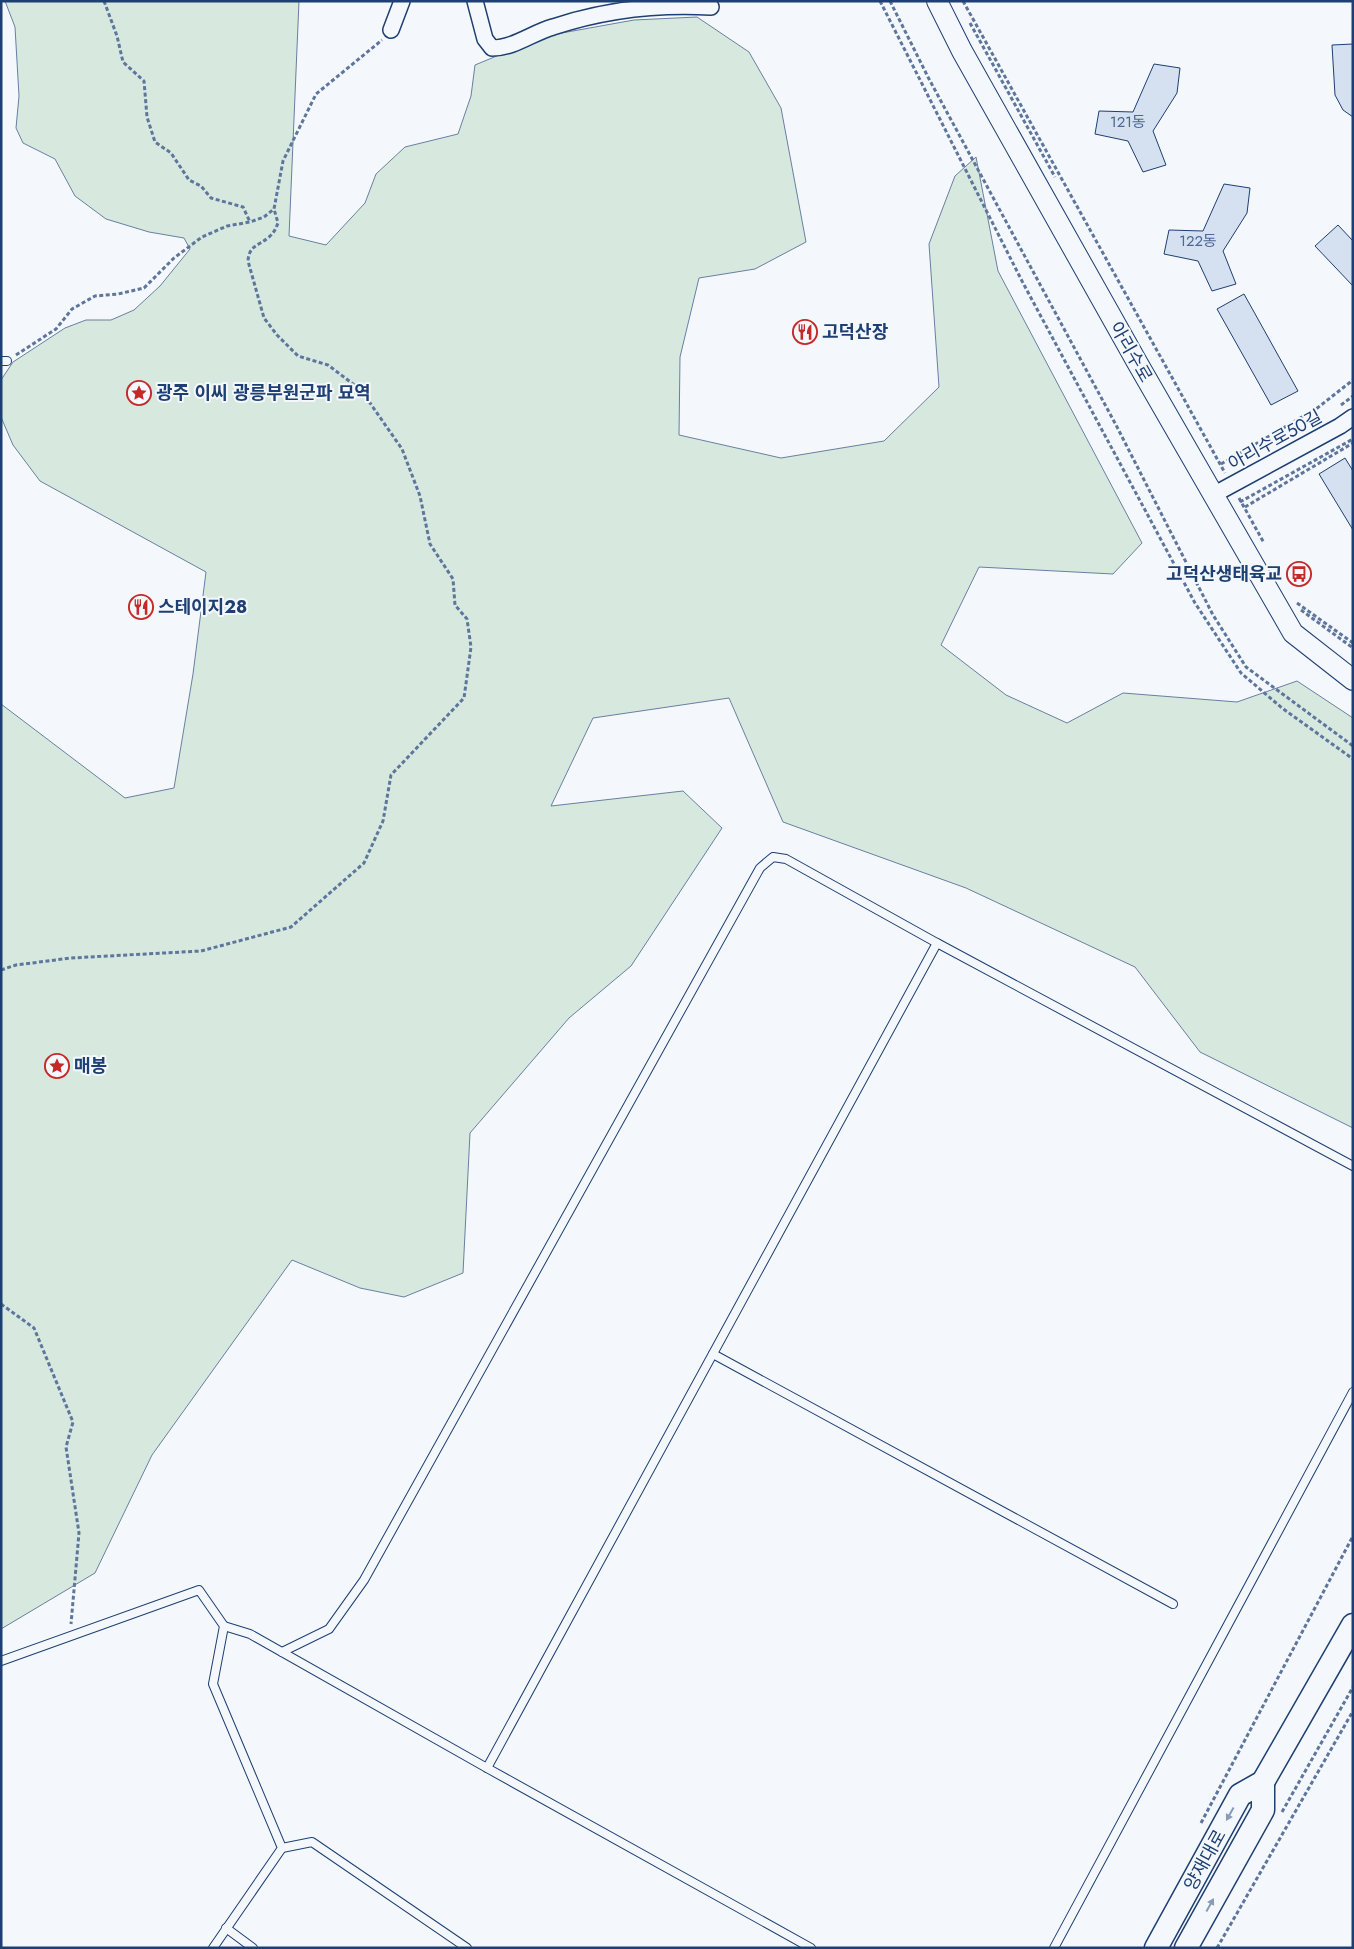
<svg xmlns="http://www.w3.org/2000/svg" width="1354" height="1949" font-family="Jost,'Noto Sans KR',sans-serif">
<style>
.green{fill:#d7e8df;stroke:#687fa3}
.building{fill:#d5e0f0;stroke:#1d3f73}
.lines{fill:none;stroke-linecap:round;stroke-linejoin:round}
.lane-casing{stroke:#1d3f73;stroke-width:10}
.street-casing{stroke:#1d3f73;stroke-width:18}
.secondary-casing{stroke:#1d3f73;stroke-width:22}
.primary-casing{stroke:#1d3f73;stroke-width:25}
.path{stroke:#5e769c;stroke-width:3;stroke-dasharray:4 2.5;stroke-linecap:butt}
.lane{stroke:#f4f7fb;stroke-width:8}
.street{stroke:#f4f7fb;stroke-width:15}
.secondary{stroke:#f4f7fb;stroke-width:20}
.primary{stroke:#f4f7fb;stroke-width:22}
.oneway{fill:#889bb7}
.labels{text-anchor:middle;stroke-width:4;stroke-linejoin:round;paint-order:stroke}
.number-label{font-size:15px;fill:#4b6792}
.poi-label{font-size:18px;font-weight:bold;fill:#1d3f73;stroke:#f4f7fb;text-anchor:start}
.street-label{font-size:18px;fill:#1d3f73;stroke:#f4f7fb}
</style>
<rect width="100%" height="100%" fill="#f4f7fb"/>
<path class="green" d="M5,1H299L289,236L326,245L365,203L376,174L405,147L458,134L471,96L475,65L545,36L634,20L697,17L749,52L781,108L806,242L755,269L699,278L680,357L679,435L781,458L884,441L939,387L929,244L955,176L976,157L998,271L1142,543L1113,574L979,567L941,645L1006,695L1067,723L1123,693L1237,702L1297,681L1353,718V1128L1200,1052L1135,967L966,888L783,822L729,698L593,718L551,806L683,791L722,828L631,966L569,1018L470,1133L463,1273L404,1297L360,1288L292,1260L152,1455L95,1573L1,1629V704L125,798L174,788L193,674L206,572L40,481L13,445L1,417V380L13,362L65,328L86,320H111L134,310L160,286L190,249L184,238L149,232L106,219L75,196L55,159L23,143L16,128L19,96L15,27Z"/>
<g class="building">
<path d="M1353,44V117L1343,110L1335,95L1332,45Z"/>
<path d="M1154,64L1180,68L1177,93L1153,131L1166,165L1143,172L1128,141L1095,134L1099,111L1133,112Z"/>
<path d="M1224,184L1250,188L1247,213L1223,251L1236,284L1212,291L1198,261L1164,254L1169,230L1203,231Z"/>
<path d="M1338,225L1353,241V286L1315,246Z"/>
<path d="M1244,294L1298,391L1271,405L1217,309Z"/>
<path d="M1345,458L1353,471V530L1319,474Z"/>
</g>
<g class="lines">
<defs>
<g id="lane">
<path d="M1,361H7"/>
<path d="M713,1354L1173,1604"/>
<path d="M224,1626L250,1634L487,1768L811,1948"/>
<path d="M282,1652L329,1629L364,1580L760,868L773,857L786,859L937,943"/>
<path d="M1,1661L199,1590L224,1626L213,1684L282,1848L213,1948"/>
<path d="M487,1768L937,943L1353,1166"/>
<path d="M282,1848L312,1842L467,1948"/>
<path d="M226,1928L253,1948"/>
<path d="M1054,1948L1353,1392"/>
</g>
<g id="street">
<path d="M475,1L485,39L492,48C514,48 532,33 553,27C604,10 658,4 711,7"/>
<path d="M391,30L402,1"/>
<path d="M1213,495L1340,426L1353,417"/>
</g>
<path id="secondary" d="M937,1L962,51L1138,364L1293,633L1353,680"/>
<g id="primary">
<path d="M1156,1948L1240,1795L1263,1782L1353,1625"/>
<path d="M1186,1948L1263,1810V1782"/>
</g>
</defs>
<use href="#lane" class="lane-casing"/>
<use href="#street" class="street-casing"/>
<use href="#secondary" class="secondary-casing"/>
<use href="#primary" class="primary-casing"/>
<g class="path">
<path d="M104,1L117,36L123,62L144,81L147,117L155,142L171,153L189,180L201,186L211,198L243,207L250,222"/>
<path d="M880,1L1023,283L1195,603L1241,673L1282,708L1353,759"/>
<path d="M890,1L929,79L1116,425L1213,615L1246,667L1353,746"/>
<path d="M963,1L1225,473"/>
<path d="M970,23L1055,177"/>
<path d="M16,355L56,329L72,309L95,296L118,294L144,288L174,258L202,237L227,226L250,222L264,217L274,209L283,161L316,94L382,40"/>
<path d="M1341,405L1353,396"/>
<path d="M1221,464L1316,409L1353,380"/>
<path d="M1239,498L1264,543"/>
<path d="M1240,502L1353,439"/>
<path d="M1245,507L1353,443"/>
<path d="M1297,603L1353,643"/>
<path d="M1301,610L1353,648"/>
<path d="M1,970L16,965L71,958L201,951L291,927L364,863L383,821L391,775L464,698L471,647L467,619L455,605L453,579L430,544L420,496L402,449L361,390L328,365L298,356L277,335L264,318L248,261C249,245 259,246 269,237C274,233 276,228 278,223L274,209"/>
<path d="M1,1304L34,1328L73,1422L66,1447L79,1533L71,1624"/>
<path d="M1282,1812L1353,1687"/>
<path d="M1201,1823L1353,1536"/>
<path d="M1217,1948L1353,1711"/>
</g>
<use href="#lane" class="lane"/>
<use href="#street" class="street"/>
<use href="#secondary" class="secondary"/>
<use href="#primary" class="primary"/>
</g>
<defs><path id="oneway-solid" d="M-6-.8H1V-3.2L6.5 0L1 3.2V.8H-6Z" transform="scale(1.25)"/></defs>
<g class="oneway">
<use href="#oneway-solid" transform="translate(1230 1814) rotate(119)"/>
<use href="#oneway-solid" transform="translate(1210 1905) rotate(-61)"/>
</g>
<defs>
<symbol id="restaurant-ring" viewBox="-11 -11 22 22"><circle r="9.5" fill="#f4f7fb" stroke="#c62828" stroke-width="1.5"/><path d="M-5-6h1v4h1v-4h1v4h1v-4h1v5L-1.5 .5V6h-2V.5L-5-1ZM5-6V6H3V1.5H1.5Q1.5-4 5-6Z" fill="#c62828"/></symbol>
<symbol id="sight-ring" viewBox="-11 -11 22 22"><circle r="9.5" fill="#f4f7fb" stroke="#c62828" stroke-width="1.5"/><path d="M0-6L1.8-2.2L6-1.7L2.9 1.2L3.7 5.4L0 3.3L-3.7 5.4L-2.9 1.2L-6-1.7L-1.8-2.2Z" fill="#c62828"/></symbol>
<symbol id="bus-ring" viewBox="-11 -11 22 22"><circle r="9.5" fill="#f4f7fb" stroke="#c62828" stroke-width="1.5"/><path d="M-5-6H5V4H4V6H2V4H-2V6H-4V4H-5ZM-3.5-4V0h7V-4ZM-3.5 1.2v1.5H-2V1.2ZM2 1.2v1.5H3.5V1.2Z" fill="#c62828"/></symbol>
</defs>
<g fill-rule="evenodd">
<use href="#restaurant-ring" x="791" y="318" width="28" height="28"/>
<use href="#sight-ring" x="125" y="379" width="28" height="28"/>
<use href="#bus-ring" x="1285" y="560" width="28" height="28"/>
<use href="#restaurant-ring" x="127" y="593" width="28" height="28"/>
<use href="#sight-ring" x="43" y="1052" width="28" height="28"/>
</g>
<g class="labels">
<g class="number-label">
<text x="1128" y="127">121동</text>
<text x="1198" y="246">122동</text>
</g>
<g class="poi-label">
<text x="822" y="338">고덕산장</text>
<text x="156" y="399">광주 이씨 광릉부원군파 묘역</text>
<text x="1282" y="580" text-anchor="end">고덕산생태육교</text>
<text x="158" y="613">스테이지28</text>
<text x="74" y="1072">매봉</text>
</g>
<g class="street-label">
<text transform="translate(1131 352) rotate(60)" y="6">아리수로</text>
<text transform="translate(1275 440) rotate(-29)" y="6">아리수로50길</text>
<text transform="translate(1205 1860) rotate(-61)" y="6">양재대로</text>
</g>
</g>
<rect width="1354" height="1949" fill="none" stroke="#1d3f73" stroke-width="5"/>
</svg>
